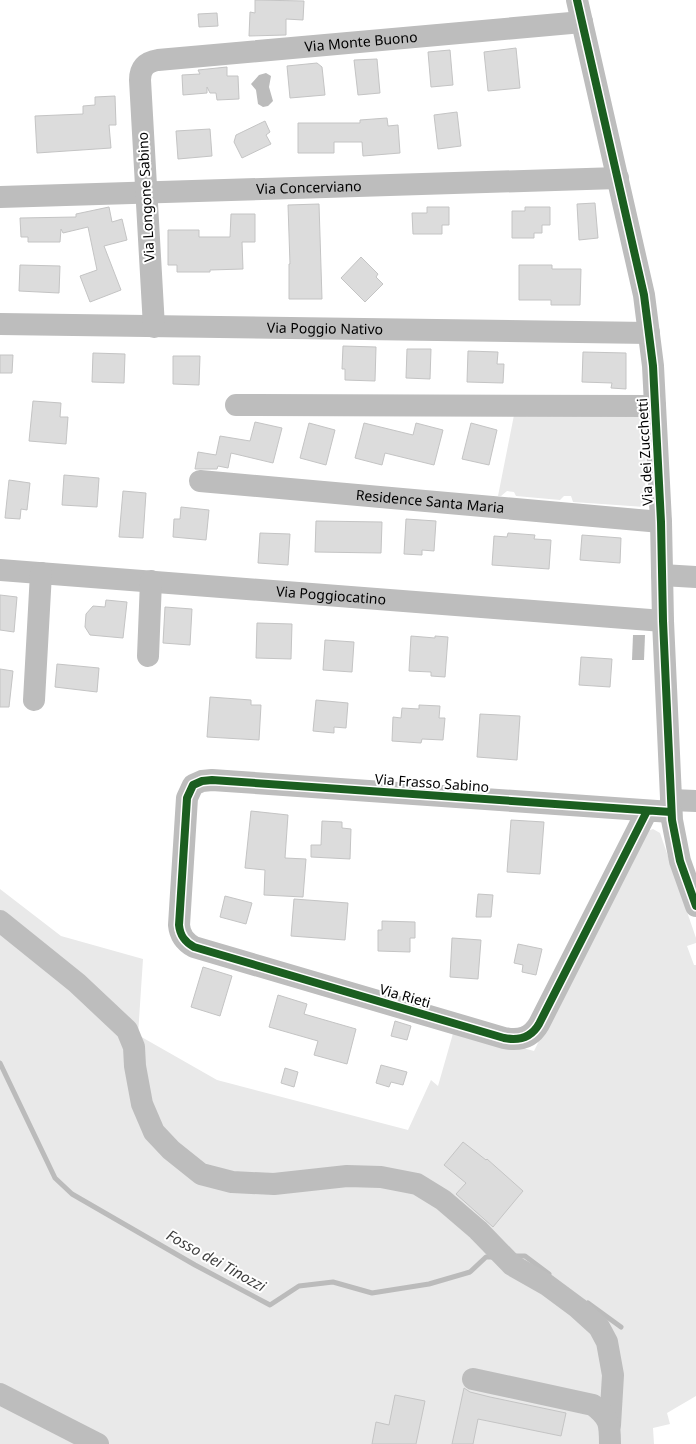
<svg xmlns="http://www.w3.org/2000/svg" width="696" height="1444" font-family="'Noto Sans',sans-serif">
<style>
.green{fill:#e9e9e9}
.water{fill:#bbb}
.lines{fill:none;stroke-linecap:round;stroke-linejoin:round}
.stream{stroke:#bbb;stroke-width:5}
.building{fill:#dcdcdc;stroke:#c4c4c4}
.minor{stroke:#bdbdbd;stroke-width:22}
.cycleway-casing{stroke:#fff;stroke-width:11}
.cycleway{stroke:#1b5e20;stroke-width:8}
.labels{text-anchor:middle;stroke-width:4;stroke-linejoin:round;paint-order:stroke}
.street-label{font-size:14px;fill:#000;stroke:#fff}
.water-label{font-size:15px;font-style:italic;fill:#3f3f3f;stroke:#fff}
</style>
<rect width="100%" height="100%" fill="#fff"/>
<g class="green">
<path d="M515,410L646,411L645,507L573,502L571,496H564L560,500L516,496L514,492L507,491L501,496H498Z"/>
<path d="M653,829L660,833L696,938V943L687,946L694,965H696V1396L667,1413L670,1424L653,1428L654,1444H0V889L61,936L143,959L138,1035L217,1080L408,1130L431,1080L438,1086L454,1030L534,1051L642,833Z"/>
</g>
<g class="water">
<path d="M266,73L271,76L269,87L273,101L268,106L263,107L258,104L256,90L251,84L259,75Z"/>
<path d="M633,635H645L644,660H632Z"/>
</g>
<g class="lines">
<g class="stream">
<path d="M0,1063L55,1178L72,1194L195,1265L270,1305L299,1286L333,1282L372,1293L429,1284L470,1272L486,1257H495"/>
<path d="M513,1256H525L549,1274"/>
<path d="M588,1303L621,1327"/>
</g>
</g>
<g class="building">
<path d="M255,0L304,1L303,20L286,19V35L249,36L250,12L255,13Z"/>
<path d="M217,13L218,26L199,27L198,14Z"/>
<path d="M516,48L520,88L488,91L484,52Z"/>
<path d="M450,50L453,85L431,87L428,52Z"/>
<path d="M377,59L380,93L358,95L354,60Z"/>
<path d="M317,63L322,67L325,95L290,98L287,66Z"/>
<path d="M227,67V76H238L239,99L217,100L216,93H210L207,87V93L183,95L182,75L200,74L198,70Z"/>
<path d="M115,96L116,125H109L111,148L37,153L35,116L83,114V106L95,105V97Z"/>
<path d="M457,112L461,146L438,149L434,115Z"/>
<path d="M387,118L388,126L398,125L400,153L363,156L362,142H334V153H298V123H360V120Z"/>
<path d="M265,121L270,132L266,135L271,144L242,158L234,142L236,135Z"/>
<path d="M210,129L212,156L178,159L176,131Z"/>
<path d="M595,203L598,238L579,240L577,204Z"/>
<path d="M319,204L322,299H289V264H290L288,205Z"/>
<path d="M109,207L112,222L122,219L127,240L104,246L121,290L90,302L80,276L97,270L88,227L63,233L61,229L60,242H28V237H21L20,218L76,217V214Z"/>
<path d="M427,207H449V225H442V234H413L412,213H427Z"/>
<path d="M525,207H550V225H542V233H534V238H512V211H525Z"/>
<path d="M231,214H255V242H242L243,269L210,270V272H177V265H168V230H199V237H230Z"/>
<path d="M361,257L378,274L376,277L383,284L365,302L341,278Z"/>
<path d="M20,265L60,266L59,293L19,291Z"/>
<path d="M519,265H552V269H581L580,305H551V300H519Z"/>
<path d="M343,346L376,347L375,381L345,380V369H342Z"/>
<path d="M407,349H431L430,379L406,378Z"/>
<path d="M468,351L498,352L497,364H504L503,383L467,382Z"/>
<path d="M583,352L626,353V389L611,388L612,383L582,382Z"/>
<path d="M93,353L125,354L124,383L92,382Z"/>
<path d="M0,355H13L12,373H0Z"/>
<path d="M173,356H200L199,385L173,384Z"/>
<path d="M33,401L61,403L60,417H68L66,444L29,441Z"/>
<path d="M255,422L282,428L273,463L231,453L228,468L218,466L217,469H195L198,452L216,455L220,436L250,441Z"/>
<path d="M309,423L335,430L326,465L300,458Z"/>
<path d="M364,423L413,435L416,423L443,430L434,465L385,453L382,465L355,458Z"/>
<path d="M471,423L497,430L489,465L462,459Z"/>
<path d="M64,475L99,478L97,507L62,505Z"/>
<path d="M9,480L30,483L27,510L21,509L20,519L5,518Z"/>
<path d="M123,491L146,493L143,538L119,537Z"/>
<path d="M181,507L209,510L206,540L173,537L174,519H180Z"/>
<path d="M406,519L436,521L434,551L422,550V555L404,554Z"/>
<path d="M316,521L382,522L381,553L315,552Z"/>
<path d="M260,533L290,534L288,565L258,563Z"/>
<path d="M508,533L535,535L534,539L551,540L549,569L492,565L494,536L507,537Z"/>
<path d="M582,535L621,538L620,563L580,560Z"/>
<path d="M0,595L17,597L14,632L0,630Z"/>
<path d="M106,600L127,602L123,638L90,635L85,627L86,614L93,606L105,607Z"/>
<path d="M165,607L192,609L190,645L163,643Z"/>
<path d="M257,623L292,624L291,659L256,658Z"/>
<path d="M411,636L435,638V636L448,637L445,677L431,676V672L409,671Z"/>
<path d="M325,640L354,642L352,672L323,670Z"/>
<path d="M581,657L612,659L610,687L579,685Z"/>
<path d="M57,664L99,668L97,692L55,687Z"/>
<path d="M0,669L13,671L9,707H0Z"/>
<path d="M210,697L251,700V705H261L259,740L207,737Z"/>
<path d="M316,700L348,703L346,728L334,727V733L313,731Z"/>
<path d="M419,705L440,706L439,718H445L443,740L422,739L421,743L392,741L393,717L401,718L402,708L419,709Z"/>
<path d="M480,714L520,716L517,760L477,757Z"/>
<path d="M251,811L288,815L285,858L306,859L303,897L264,895L265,870L245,868Z"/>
<path d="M511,820L544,822L540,874L507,872Z"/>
<path d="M322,821L342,822V828L351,829L350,859L311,857V845H321Z"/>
<path d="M478,894L493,895L491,917H476Z"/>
<path d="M225,896L252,903L246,924L220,917Z"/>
<path d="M294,899L348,903L345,940L291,936Z"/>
<path d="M382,921L415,922V938H410V952L378,951V930H382Z"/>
<path d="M452,938L481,940L478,979L450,977Z"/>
<path d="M518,944L542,949L536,975L522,972L523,965L514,963Z"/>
<path d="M203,967L232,976L220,1016L191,1007Z"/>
<path d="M278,995L307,1004L304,1014L356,1029L347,1064L314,1055L318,1041L269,1027Z"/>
<path d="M395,1021L411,1026L407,1040L391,1036Z"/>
<path d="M381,1065L407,1072L403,1085L391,1082L389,1087L376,1083Z"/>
<path d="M285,1068L298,1072L294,1087L281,1083Z"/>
<path d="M463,1142L486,1160L487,1159L523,1191L493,1227L456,1194L466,1183L444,1165Z"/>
<path d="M464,1388L470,1392L490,1397L566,1413L561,1436L478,1419L473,1444H452Z"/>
<path d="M395,1395L425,1401L416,1444H372L376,1422L389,1425Z"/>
</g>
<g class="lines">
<g class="minor">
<path d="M577,0L644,295L653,366L661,522L663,621L672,820L680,861L696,906"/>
<path id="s1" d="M0,197L618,178"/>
<path id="s2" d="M0,324L649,333"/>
<path id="s3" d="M154,327L140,80C140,68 146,62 158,60L582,22"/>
<path d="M236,405L655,406"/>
<path id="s4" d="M200,481L661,522"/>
<path id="s5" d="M0,570L663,621"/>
<path d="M662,575L696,577"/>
<path d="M148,656L151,581"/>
<path d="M34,700L41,573"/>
<path d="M671,800L696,801"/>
<path d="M647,811L539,1024C531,1038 519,1041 504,1038L194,947C185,942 180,936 179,925L187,798L193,785L202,781L212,780L671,812"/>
<path d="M0,921L77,983L127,1030L134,1047L135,1066L142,1104L154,1132L171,1150L201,1174L232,1182L274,1184L347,1176L381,1177L417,1184L443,1200L478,1230L512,1265L547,1285L578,1308L599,1327L607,1342L613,1375L610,1425"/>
<path d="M473,1379L593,1405C610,1418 610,1424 610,1444"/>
<path d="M0,1394L98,1444"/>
</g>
<defs>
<g id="cycleway">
<path d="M577,0L644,295L653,366L661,522L663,621L672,820L680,861L696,906"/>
<path d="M647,811L539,1024C531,1038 519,1041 504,1038L194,947C185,942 180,936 179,925L187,798L193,785L202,781L212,780L671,812"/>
</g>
</defs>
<use href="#cycleway" class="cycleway-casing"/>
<use href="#cycleway" class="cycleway"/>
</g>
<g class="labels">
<g class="street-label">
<text dy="5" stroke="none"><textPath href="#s3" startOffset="481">Via Monte Buono</textPath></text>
<text dy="5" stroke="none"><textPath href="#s1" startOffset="309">Via Concerviano</textPath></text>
<text transform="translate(146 197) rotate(-93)" y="5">Via Longone Sabino</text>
<text dy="5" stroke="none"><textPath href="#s2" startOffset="325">Via Poggio Nativo</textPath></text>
<text transform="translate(645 452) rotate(-93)" y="5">Via dei Zucchetti</text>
<text dy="5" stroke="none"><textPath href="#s4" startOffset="231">Residence Santa Maria</textPath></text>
<text dy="5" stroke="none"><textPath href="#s5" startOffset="332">Via Poggiocatino</textPath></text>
<text transform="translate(432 783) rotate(4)" y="5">Via Frasso Sabino</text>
<text transform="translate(405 996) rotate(16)" y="5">Via Rieti</text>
</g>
<g class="water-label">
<text transform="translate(216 1261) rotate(29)" y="5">Fosso dei Tinozzi</text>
</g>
</g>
</svg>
